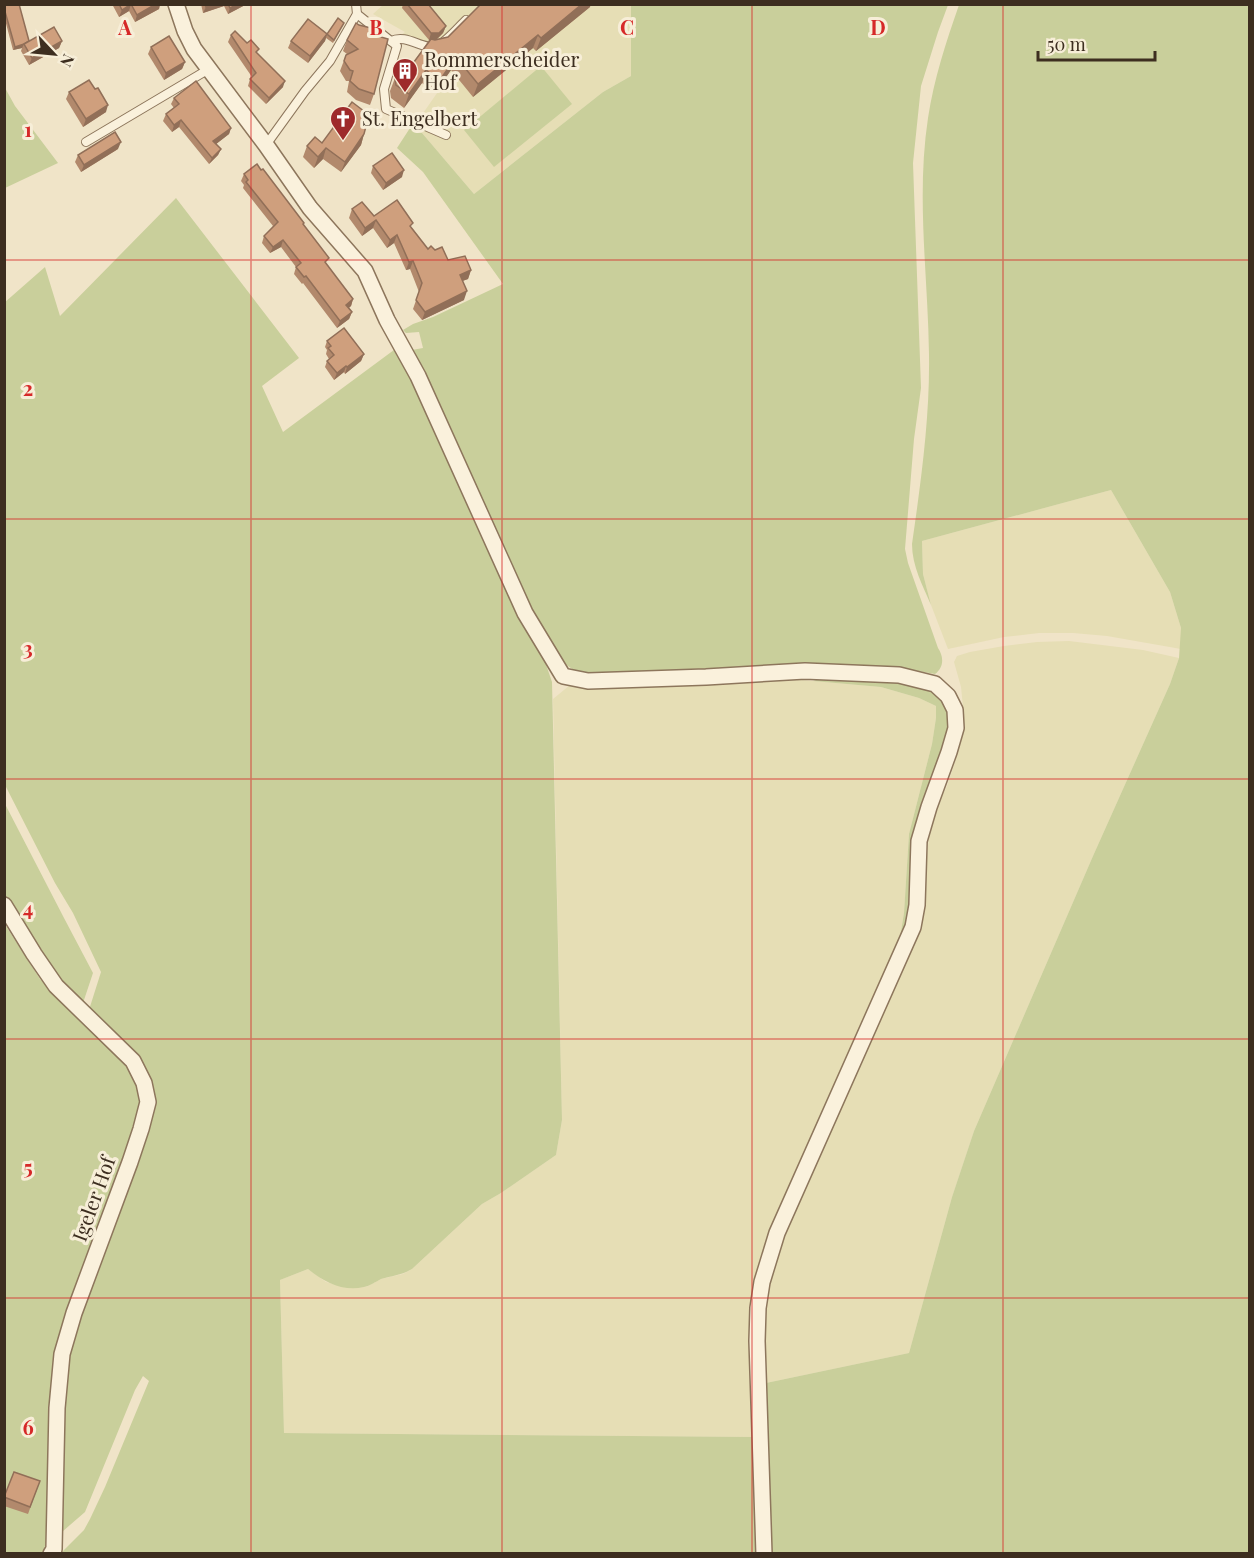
<svg xmlns="http://www.w3.org/2000/svg" width="1254" height="1558" font-family="'Playfair Display',serif">
<style>
.farmland{fill:#e6deb5}
.green{fill:#c9cf9b}
.lines{fill:none;stroke-linecap:round;stroke-linejoin:round}
.lane-casing{stroke:#8d765c;stroke-width:10}
.street-casing{stroke:#8d765c;stroke-width:18}
.lane{stroke:#faf1dc;stroke-width:8}
.street{stroke:#faf1dc;stroke-width:15}
.wall{fill:#b2896c}
.shaded-wall{fill:#916f58}
.building{fill:#cf9f7d;stroke:#916f58;stroke-width:1.5}
.grid{fill:none;stroke:#d62828;stroke-width:1.5;stroke-opacity:0.55}
.labels{text-anchor:middle;stroke-width:6;stroke-linejoin:round;paint-order:stroke}
.poi-label{font-size:20px;fill:#3d2e20;stroke:#f7eed8;text-anchor:start}
.street-label{font-size:20px;fill:#3d2e20;stroke:#f7eed8}
.grid-label{font-size:20px;text-anchor:middle;font-weight:bold;fill:#d62828;stroke:#f7eed8;stroke-width:6;stroke-linejoin:round;paint-order:stroke}
</style>
<rect width="100%" height="100%" fill="#f0e4c8"/>
<g class="farmland">
<path d="M384,4L631,5V76L603,92L474,194L422,133L412,129L451,73L412,42L400,36L405,32L373,14Z"/>
<path d="M1111,490L1170,592L1181,628V649L1107,636L1073,633H1039L1004,637L948,649L931,605L923,574L922,541Z"/>
<path d="M1069,641L1143,650L1179,658L1170,684L1093,856L974,1131L952,1197L909,1353L766,1383L764,1343L763,1303L771,1264L797,1200L802,1195L809,1181L811,1170L863,1051L925,868L929,838L935,810L947,786L955,762L961,735L963,707L961,687L954,662L957,656L970,652L1004,646L1037,642Z"/>
<path d="M791,679L881,687L919,698L936,706V718L932,744L909,834L904,913L898,950L764,1250L756,1437L284,1433L280,1280L308,1269L326,1282L347,1288L366,1287L381,1279L403,1274L412,1269L482,1204L501,1193L556,1155L562,1120L553,699L570,685Z"/>
</g>
<g class="green">
<path d="M631,5H948L938,32L921,86L913,163L921,388L914,439L905,549L908,563L938,648C944,657 944,667 935,674L902,668L600,676C594,676 587,675 581,673C553,663 543,632 530,608L412,350L423,348L419,332L406,333L403,330L413,324L433,317L503,284L423,172L397,148L410,128L422,133L474,194L603,92L631,76Z"/>
<path d="M959,5H1249V1553H770L766,1383L909,1353L952,1197L974,1131L1093,856L1170,684L1179,658L1181,628L1170,592L1111,490L922,541L923,574L931,605C923,586 912,566 912,544C921,481 930,418 929,354C928,276 916,197 928,118C934,79 946,42 959,5Z"/>
<path d="M541,66L572,104L494,167L464,130Z"/>
<path d="M4,86L15,106L58,163L5,188Z"/>
<path d="M176,198L299,358L262,386L283,432L398,347L539,644L552,682L562,1120L556,1155L501,1193L482,1204L412,1269C402,1275 392,1276 381,1279C375,1282 370,1286 364,1287C343,1292 324,1282 308,1269L280,1280L284,1433L756,1437L759,1553H61L84,1530L90,1519L105,1487L149,1381L143,1376L135,1390L85,1512L55,1538L64,1363L153,1098L88,1013L101,972L73,913L55,883L5,785L4,303L45,267L60,316Z"/>
<path d="M828,676C860,677 926,672 945,704C956,722 938,760 933,779C928,795 927,812 924,829C919,862 913,895 908,928L898,950L904,913L909,834L932,744L936,718V706L919,698L881,687L813,681Z"/>
<path d="M4,802L64,918L93,973L82,1006L62,989L5,896Z"/>
<path d="M4,923L40,979L126,1062L138,1083L142,1104L138,1128L64,1326L47,1539L43,1553H5Z"/>
</g>
<g class="lines">
<defs>
<g id="lane">
<path d="M357,14L397,46L384,89L386,109L446,135"/>
<path d="M391,41C408,33 422,51 437,46C445,43 459,27 466,20"/>
<path d="M86,142L209,69"/>
<path d="M266,145L305,91L330,61L357,14L356,4"/>
</g>
<g id="street">
<path d="M176,4L185,31L194,49L266,145L310,208L365,271L387,320L418,376L525,613L563,676L588,681L706,677L805,671L899,675L935,684L948,696L955,710L956,728L949,752L929,807L919,841L917,905L913,927L777,1233L762,1282L758,1308L757,1341L764,1554"/>
<path d="M4,905L34,954L56,986L133,1061L144,1083L148,1102L141,1129L130,1162L74,1313L62,1354L57,1408L54,1549L51,1554"/>
</g>
</defs>
<use href="#lane" class="lane-casing"/>
<use href="#street" class="street-casing"/>
<use href="#lane" class="lane"/>
<use href="#street" class="street"/>
</g>
<g class="wall">
<path d="M112,4H160L159,9L135,22L129,11L119,17Z"/>
<path d="M201,4H247L228,14L224,6L203,13Z"/>
<path d="M403,4H428L446,26L443,33L437,39L590,7L536,51L533,48L473,97L451,70L435,93L422,83L404,108L391,98L390,91L395,78L411,66L429,40L402,8Z"/>
<path d="M4,6L29,41H62L59,48L29,65L21,51L22,48L13,50L4,16Z"/>
<path d="M344,23L333,43L326,38L325,41L308,63L288,48L291,41L327,34Z"/>
<path d="M231,35L257,53L283,87L266,104L248,86L250,79L252,77L228,42Z"/>
<path d="M374,35V94L370,105L356,100L347,92L349,81H346L340,71L346,55L347,54L343,51L347,40Z"/>
<path d="M151,47L185,62L182,69L164,80L148,54Z"/>
<path d="M69,92L106,112L83,127L66,99Z"/>
<path d="M174,98L231,128L229,134L216,144L221,149L218,155L209,164L179,127L172,132L163,121L166,114L174,108L171,104Z"/>
<path d="M364,134L361,145L341,172L323,159L314,168L303,157L307,146Z"/>
<path d="M118,149L81,172L75,162L78,155Z"/>
<path d="M373,166L402,177L383,190L371,173Z"/>
<path d="M244,174L303,224L327,265L353,299L351,306L349,308L352,312L349,319L337,328L303,283L302,284L294,274L296,267L281,247L270,253L262,243L264,236L273,226L243,188L244,185L241,181Z"/>
<path d="M352,209L412,228L428,249L435,250L448,260L471,270L468,279L462,281L464,300L422,320L413,309L419,292L410,269L406,270L394,243L387,248L373,228L362,236L349,218Z"/>
<path d="M327,341L364,354L361,361L345,374L344,372L334,380L325,367L327,361L329,359L326,354L327,350L325,347Z"/>
<path d="M40,1481L28,1514L4,1506V1497Z"/>
</g>
<g class="shaded-wall">
<path d="M131,4L129,11L119,17L122,10Z"/>
<path d="M156,4H160L159,9L135,22L137,15Z"/>
<path d="M214,4H224V6L203,13L206,7Z"/>
<path d="M238,4H247L228,14L230,8Z"/>
<path d="M582,4H591L590,7L536,51L541,38Z"/>
<path d="M446,26L443,33L436,40H429L431,33Z"/>
<path d="M327,34L325,41L308,63L310,56Z"/>
<path d="M538,35L533,48L473,97L478,84Z"/>
<path d="M62,41L59,48L29,65L32,58Z"/>
<path d="M24,44L22,48L13,50L15,47Z"/>
<path d="M456,57L451,70L435,93L440,80Z"/>
<path d="M185,62L182,69L164,80L166,73Z"/>
<path d="M426,70L422,83L404,108L409,94Z"/>
<path d="M285,81L283,87L266,104L269,98Z"/>
<path d="M108,105L106,112L83,127L86,119Z"/>
<path d="M181,120L179,127L172,132L174,125Z"/>
<path d="M231,128L229,134L211,148L213,141Z"/>
<path d="M364,134L361,145L341,172L345,162Z"/>
<path d="M121,142L118,149L81,172L84,165Z"/>
<path d="M326,148L323,159L314,168L318,157Z"/>
<path d="M221,149L218,155L209,164L212,158Z"/>
<path d="M404,170L402,177L383,190L386,183Z"/>
<path d="M376,220L373,228L362,236L365,228Z"/>
<path d="M397,235L394,243L387,248L390,240Z"/>
<path d="M283,240L281,247L270,253L273,247Z"/>
<path d="M413,261L410,269L406,270L409,262Z"/>
<path d="M471,270L468,279L457,283L460,275Z"/>
<path d="M467,291L464,300L422,320L425,312Z"/>
<path d="M353,299L351,306L344,311L346,305Z"/>
<path d="M352,312L349,319L337,328L340,321Z"/>
<path d="M364,354L361,361L345,374L347,367Z"/>
<path d="M346,366L344,372L334,380L337,373Z"/>
</g>
<g class="building">
<path d="M10,4H19L29,41L24,44L15,47L4,8V6Z"/>
<path d="M119,4H131L122,10Z"/>
<path d="M131,4H156L137,15Z"/>
<path d="M205,4H214L206,7Z"/>
<path d="M228,4H238L230,8Z"/>
<path d="M407,4H428L446,26L439,33H431Z"/>
<path d="M481,4H582L541,38L538,35L478,84L456,57L440,80L426,70L409,94L396,85L395,78L405,63L411,66L431,39L435,40L448,37Z"/>
<path d="M338,18L344,23L334,40L327,34Z"/>
<path d="M308,19L327,34L310,56L291,41Z"/>
<path d="M356,23L359,25L375,29L374,35L388,39L374,94L359,89L350,81L353,71L350,70L344,61L346,55L358,49L347,40Z"/>
<path d="M54,27L62,41L32,58L24,44Z"/>
<path d="M235,31L247,43L251,40L259,49L256,52L285,81L269,98L250,79L256,73L231,35Z"/>
<path d="M169,36L185,62L166,73L151,47Z"/>
<path d="M89,80L95,89L98,88L108,105L86,119L69,92Z"/>
<path d="M196,81L231,128L213,141L221,149L212,158L181,120L174,125L166,114L179,104L174,98Z"/>
<path d="M352,102L369,115L364,134L345,162L326,148L318,157L307,146L315,137L322,143Z"/>
<path d="M115,132L121,142L84,165L78,155Z"/>
<path d="M392,153L404,170L386,183L373,166Z"/>
<path d="M257,164L261,170L263,169L304,223L303,224L329,258L325,262L353,299L346,305L352,312L340,321L306,276L304,277L296,267L301,263L283,240L273,247L264,236L278,222L246,182L248,180L244,174Z"/>
<path d="M397,200L413,223L410,226L428,249L431,246L435,250L442,247L448,260L465,256L471,270L460,275L467,291L425,312L416,300L422,283L413,261L409,262L397,235L390,240L376,220L365,228L352,209L362,202L374,216Z"/>
<path d="M344,328L364,354L347,367L346,366L337,373L327,361L334,355L328,348L331,346L327,341Z"/>
<path d="M14,1472L40,1481L30,1507L4,1497Z"/>
</g>
<path class="grid" d="M251,4V1554M502,4V1554M752,4V1554M1003,4V1554M4,260H1250M4,519H1250M4,779H1250M4,1039H1250M4,1298H1250"/>
<defs>
<symbol id="building-pin" viewBox="-11 -11 22 30"><path d="M0 17L-7.5 6A9.5 9.5 0 1 1 7.5 6Z" fill="#9e2a2b" stroke="#f7eed8"/><path d="M-4-6H4V6H1V3H-1V6H-4ZM-2.5-4.3h1.7v1.8h-1.7ZM.8-4.3h1.7v1.8H.8ZM-2.5-1h1.7V.8h-1.7ZM.8-1h1.7V.8H.8Z" fill="#fff"/></symbol>
<symbol id="church-pin" viewBox="-11 -11 22 30"><path d="M0 17L-7.5 6A9.5 9.5 0 1 1 7.5 6Z" fill="#9e2a2b" stroke="#f7eed8"/><path d="M-1.2-6h2.4v3.5h3.3v2.4h-3.3V6h-2.4V-.1h-3.3v-2.4h3.3Z" fill="#fff"/></symbol>
</defs>
<g fill-rule="evenodd">
<use href="#building-pin" x="390" y="56" width="30" height="40"/>
<use href="#church-pin" x="328" y="104" width="30" height="40"/>
</g>
<g class="labels">
<g class="poi-label">
<text x="424" y="67">Rommerscheider<tspan x="424" dy="23">Hof</tspan></text>
<text x="362" y="126">St. Engelbert</text>
</g>
<g class="street-label">
<text transform="translate(94 1199) rotate(-70)" y="7">Igeler Hof</text>
</g>
</g>
<g class="grid-label">
<text x="125" y="35">A</text>
<text x="376" y="35">B</text>
<text x="627" y="35">C</text>
<text x="878" y="35">D</text>
<text x="28" y="137">1</text>
<text x="28" y="396">2</text>
<text x="28" y="656">3</text>
<text x="28" y="916">4</text>
<text x="28" y="1175">5</text>
<text x="28" y="1435">6</text>
</g>
<rect width="1254" height="1558" fill="none" stroke="#3d2e20" stroke-width="12"/>
<g transform="translate(54 54) rotate(116)" stroke="#f7eed8" stroke-width="4.5" paint-order="stroke">
<path d="M0-4.5L10 22L0 15L-10 22Z" fill="#3d2e20"/>
<text y="-9" font-size="16" font-weight="bold" text-anchor="middle" fill="#3d2e20">N</text>
</g>
<path d="M1038 51v9h117v-9" fill="none" stroke="#3d2e20" stroke-width="3"/>
<text x="1047" y="51" font-size="18" fill="#3d2e20" stroke="#f7eed8" stroke-width="4.5" paint-order="stroke">50 m</text>
</svg>
